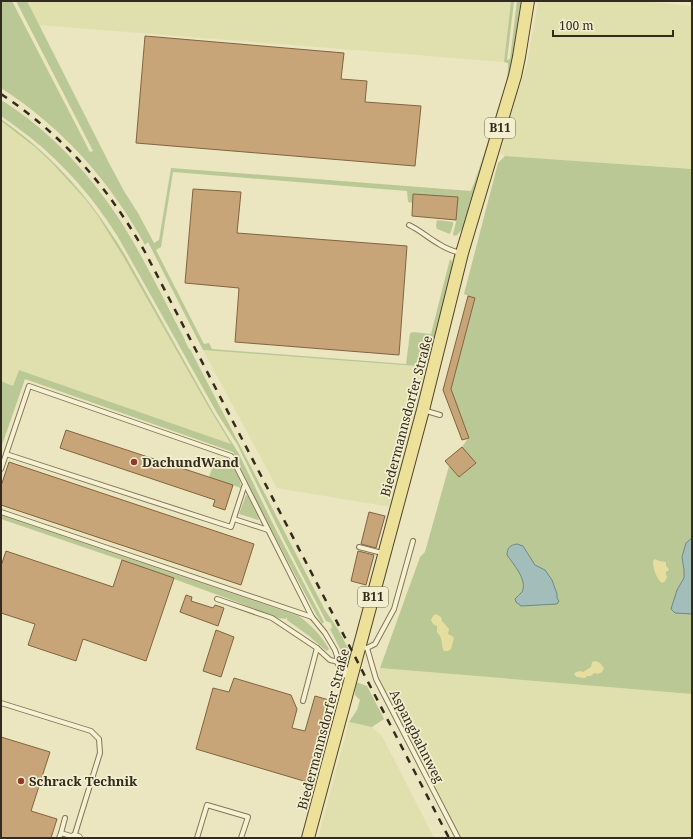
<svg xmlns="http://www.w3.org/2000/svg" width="693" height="839" font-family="'Noto Serif',serif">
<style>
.farmland{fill:#e0e0ae}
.green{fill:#bac895}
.sand{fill:#e6de9e}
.water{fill:#a3bdba;stroke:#6b8a87}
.building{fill:#c7a578;stroke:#816440}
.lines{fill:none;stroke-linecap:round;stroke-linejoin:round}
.lane-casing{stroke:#837659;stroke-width:6}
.street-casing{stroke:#837659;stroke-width:10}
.primary-casing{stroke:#50432d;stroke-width:14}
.lane{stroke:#f6f1d2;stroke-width:4}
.street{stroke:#f6f1d2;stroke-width:8}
.primary{stroke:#ede099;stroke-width:12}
.rail{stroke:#332b1d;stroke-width:2.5;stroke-dasharray:7 7;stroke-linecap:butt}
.poi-dot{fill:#8e3b2d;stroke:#f3eecf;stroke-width:1.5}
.labels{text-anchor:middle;stroke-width:3.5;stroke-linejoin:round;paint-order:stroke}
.shield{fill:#f3eecf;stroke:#6d6652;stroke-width:1}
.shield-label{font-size:12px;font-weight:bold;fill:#332b1d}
.street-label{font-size:13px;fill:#332b1d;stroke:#f3eecf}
.poi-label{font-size:13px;font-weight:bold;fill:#332b1d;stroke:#f3eecf;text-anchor:start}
</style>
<rect width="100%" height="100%" fill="#ebe5c0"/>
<g class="farmland">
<path d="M27,1H511L504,62L39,25Z"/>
<path d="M538,1H643L692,6V169L505,156L500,153L507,126L527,64Z"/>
<path d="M1,121L35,147L52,163L86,200L98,216L124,258L209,408L231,444L19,370L13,386L1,381Z"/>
<path d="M203,350L427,367V375L391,507L277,488Z"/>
<path d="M380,668L692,694V838H461L381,684L379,673Z"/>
<path d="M349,722L372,727L382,736L434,838H318Z"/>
</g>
<g class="green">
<path d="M1,1H12L90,152L93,151L16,1H27L109,163L124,191L138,213L154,243L159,240L171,168L471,191C481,166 488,140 496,114C501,98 509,80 508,63L504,62L511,1H514L507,60L510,59L517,1H522L516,54L482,171L462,229L457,235L454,236L453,234L456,222L457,197L414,194L413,203L408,202L407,191L173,172L161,247L156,250L204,344L209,343L212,349L406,364L410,333L413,332L431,334L450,259L452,261V265L429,367L203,350L148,242L145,245C111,182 62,127 1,88Z"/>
<path d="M1,100C50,130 93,177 123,225C146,262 165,302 185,340V341L189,349H190L325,610L339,631L352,656C351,659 350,661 347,662L331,631L330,629L332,628L331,623L326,621L284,540L237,444L217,413L118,237C95,200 65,165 31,138C21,130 11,123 1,116Z"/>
<path d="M1,119C54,156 92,200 125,255L213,412L239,454L273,524L324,622L322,624L316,614C287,560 259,507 233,452L25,379L1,448V381L13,386L19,370L231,444L209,408L124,258L98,216L86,200L52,163L35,147L1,121Z"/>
<path d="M505,156L692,169V694L380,668L420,557L425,552L449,466L459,477L475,463L462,447L469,437L451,389L475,299L464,294L498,163Z"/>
<path d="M437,220L453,222V225L450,234L437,229L436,226Z"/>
<path d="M216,457L232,463L240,481L241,488L209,477Z"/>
<path d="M246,495L248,496L259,519L258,520L239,514Z"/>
<path d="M1,515L299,616C311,625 322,636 329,649L327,651L325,650L309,636L287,620V617L286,619L281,618V619L229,599L174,579V578L1,519Z"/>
<path d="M356,682L367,686L384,719L372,727L349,722L357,710L360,700L355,695Z"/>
</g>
<g class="sand">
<path d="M655,559L659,561L666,562V566L668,568L669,570L666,572V575L667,577C666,580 665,582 662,583C656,578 653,568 653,561Z"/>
<path d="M436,614L441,617L442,621L449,629L448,634L452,636L454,638L451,649L448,651H444C440,644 444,640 437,632V626L433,624L431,620L433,616Z"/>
<path d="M596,661L600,663L604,668L602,672L598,674L594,673L591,676H587L585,678L577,677L574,674L576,672L580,671L583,672L591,667L592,662Z"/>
</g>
<g class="water">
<path d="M692,538V614L675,613L671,609L677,590L684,578V570L682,557L686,543Z"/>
<path d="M517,544L523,546L535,565L545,570L552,580L557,594V598L559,601L557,604L521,606L516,602L515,599C517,597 520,594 522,592C528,580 513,564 507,555C507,548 510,545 517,544Z"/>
</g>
<g class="building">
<path d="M145,36L344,53L341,79L367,81L365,102L421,106L415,166L136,143Z"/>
<path d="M193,189L241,192L237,233L407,246L399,355L235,342L239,288L185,283Z"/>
<path d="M413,194L458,197L456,220L412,216Z"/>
<path d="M468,296L475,298L451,389L469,438L462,440L443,390Z"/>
<path d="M66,430L233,485L225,510L213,506L215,500L60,448Z"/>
<path d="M462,447L476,463L459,477L445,461Z"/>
<path d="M9,462L254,544L241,585L1,505V486Z"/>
<path d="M369,512L385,516L376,548L361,544Z"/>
<path d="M6,551L113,587L122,560L174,578L146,661L83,639L76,661L28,645L35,624L1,613V566Z"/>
<path d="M358,551L374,555L366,585L351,581Z"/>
<path d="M186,595L192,597L191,601L213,608L215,605L224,608L218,626L180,612Z"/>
<path d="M216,630L234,637L221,677L203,671Z"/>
<path d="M234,678L291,695L297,709L292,728L305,731L315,696L329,700L318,735L320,736L307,782L196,749L213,688L229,692Z"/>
<path d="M1,737L50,752L31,811L57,819L51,838H1Z"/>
</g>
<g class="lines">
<defs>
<g id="lane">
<path d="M409,225C420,230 428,238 439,244C445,248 453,251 460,253"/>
<path d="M423,410L440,415"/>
<path d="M6,454L231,527L245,484"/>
<path d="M1,469L29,386L231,456L312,617L325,633L335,650L339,662L330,660L317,648L272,618L217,599"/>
<path d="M1,512L312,617"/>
<path d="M234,519L268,530"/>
<path d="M359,547L382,553"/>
<path d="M360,646L367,648L376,679L458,838"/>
<path d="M367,648L375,644L394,609L413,541"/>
<path d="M303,701L317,648"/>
<path d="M1,703L91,731L99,739L100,753L74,837"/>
<path d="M61,833L65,818"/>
<path d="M59,838L61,833L74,837"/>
<path d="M197,838L207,805L248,817L241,838"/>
</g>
<g id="street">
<path d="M339,662L351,680"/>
<path d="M74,837L78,838"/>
</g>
<path id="primary" d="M308,838L423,410L462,253L515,76L519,57L528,1"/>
</defs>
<use href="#lane" class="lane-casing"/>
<use href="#street" class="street-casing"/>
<use href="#primary" class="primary-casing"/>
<use href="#lane" class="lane"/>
<use href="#street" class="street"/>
<use href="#primary" class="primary"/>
<path class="rail" d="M1,94C64,136 108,187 145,252L449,838"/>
</g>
<g class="poi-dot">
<circle cx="134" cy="462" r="4"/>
<circle cx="21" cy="781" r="4"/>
</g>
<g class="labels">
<g class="shield">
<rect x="485" y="118" width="30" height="20" rx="3"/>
<rect x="358" y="587" width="30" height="20" rx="3"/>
</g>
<g class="shield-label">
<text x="500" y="132">B11</text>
<text x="373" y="601">B11</text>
</g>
<g class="street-label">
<text transform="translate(406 416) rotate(-75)" y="5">Biedermannsdorfer Straße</text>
<text transform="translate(323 729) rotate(-75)" y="5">Biedermannsdorfer Straße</text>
<text transform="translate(417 736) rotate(63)" y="5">Aspangbahnweg</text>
</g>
<g class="poi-label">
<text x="142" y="467">DachundWand</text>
<text x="29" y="786">Schrack Technik</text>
</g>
</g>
<rect width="693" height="839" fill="none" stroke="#332b1d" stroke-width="4"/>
<path d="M553 30v6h120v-6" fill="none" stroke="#332b1d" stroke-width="2"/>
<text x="559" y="30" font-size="12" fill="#332b1d" stroke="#f3eecf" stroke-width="3" paint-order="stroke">100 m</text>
</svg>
